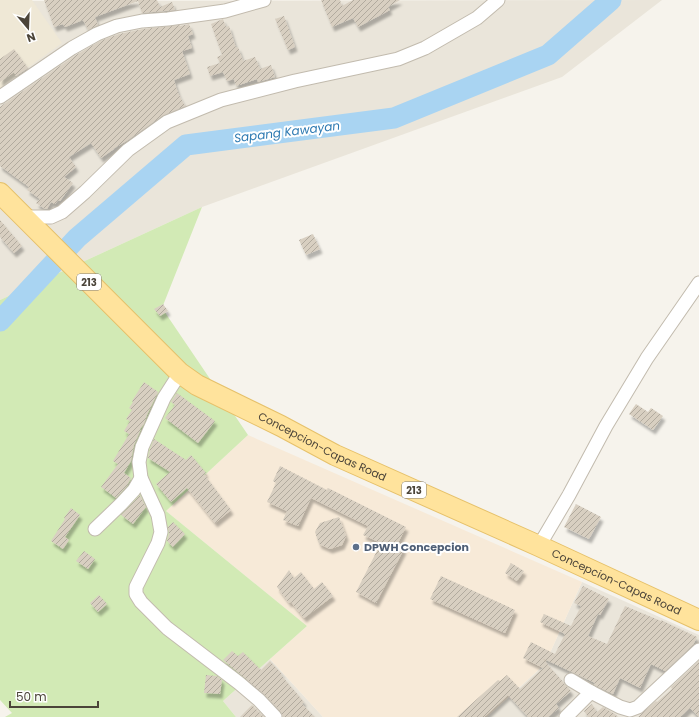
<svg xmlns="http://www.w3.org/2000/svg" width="699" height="717" font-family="Poppins,sans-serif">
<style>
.residential{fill:#eae5da}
.commercial{fill:#f7ead8}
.education{fill:#efe8d6}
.grass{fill:#d2eab5}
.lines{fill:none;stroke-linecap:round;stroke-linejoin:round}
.river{stroke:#a9d4f2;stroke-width:21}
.building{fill:url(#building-hatch);filter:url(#shadow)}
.street-casing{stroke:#c2bbae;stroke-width:15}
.primary-casing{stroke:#e6c16a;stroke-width:22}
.street{stroke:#fff;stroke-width:13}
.primary{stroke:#ffe39c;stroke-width:20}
.service-dot{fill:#5c6f8a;stroke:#fff;stroke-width:1.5}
.labels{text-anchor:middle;stroke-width:4;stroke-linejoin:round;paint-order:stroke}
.shield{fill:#fff;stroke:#817c74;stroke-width:1}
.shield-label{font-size:10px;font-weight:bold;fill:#4b4439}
.street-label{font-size:11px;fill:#4b4439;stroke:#fff}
.service-label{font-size:11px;font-weight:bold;fill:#4e5e75;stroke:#fff;text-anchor:start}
.water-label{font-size:12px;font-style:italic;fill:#2e7ab2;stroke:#fff}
</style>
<defs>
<pattern id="building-hatch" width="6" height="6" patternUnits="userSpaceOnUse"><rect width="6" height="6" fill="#d8cfc1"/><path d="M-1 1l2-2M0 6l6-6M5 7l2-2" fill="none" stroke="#b1aa9e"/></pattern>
<filter id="shadow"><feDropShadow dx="2.5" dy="4.5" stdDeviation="1" flood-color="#0004"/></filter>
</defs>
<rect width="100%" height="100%" fill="#f6f3ec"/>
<g class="residential">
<path d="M0,0L33,1L662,0L562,77L202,207L0,300Z"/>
<path d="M582,582L699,635V717H487L545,664Z"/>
<path d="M270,659L323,717H236L223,701Z"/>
</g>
<path class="commercial" d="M248,435L582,582L545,664L487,717H323L270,659L307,626L166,511Z"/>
<path class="education" d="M0,0H32L62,43L0,88Z"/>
<path class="grass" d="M202,207L162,308L248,435L166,511L307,626L223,701L236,717H5L12,713L0,700V300Z"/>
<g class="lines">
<path class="river" d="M0,321L77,238L186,145L394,118L548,55L611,0"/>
</g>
<g class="building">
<path d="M44,0H157L160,7L172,2L175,10L142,13L138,1L95,17L98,25L88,30L83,20L65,27L63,24L54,27Z"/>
<path d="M321,0H340L342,6L353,0H400L388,7L390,10L358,27L353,18L332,27Z"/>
<path d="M284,16L295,47L288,50L275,19Z"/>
<path d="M223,19L226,27L229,26L236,48L238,47L243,61L255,57L260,69L271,65L275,77L258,82L257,79L236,86L234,79L227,81L223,72L210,76L207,67L220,63L217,57L222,55L211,24Z"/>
<path d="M189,24L193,34L188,36L192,48L182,51L190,74L174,80L178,93L185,106L162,116L128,140L113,149H114L101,158L91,143L69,157L76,167L64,177L73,183L60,201L58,200L55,204L51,202L47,209H45L36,203L40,199L27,190L29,187L0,166V107L4,104L76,55L100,41L119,34L143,29L180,25V26Z"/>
<path d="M14,49L28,68L16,76L14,72L0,82V59Z"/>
<path d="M0,220L22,246L14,253L0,237Z"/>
<path d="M313,234L320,249L306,255L299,240Z"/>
<path d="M163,304L168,311L160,316L154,309Z"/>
<path d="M144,382L158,392L147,415L144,424L140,429H141L134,445L131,461L124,473L131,478L127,486L116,498L101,487L118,464L113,461L129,434L124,431L130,421L126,419L132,410L129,408L133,402L132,401Z"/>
<path d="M177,393L215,421L198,443L165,418L175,405L171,402Z"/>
<path d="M636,404L648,412L651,408L663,416L653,430L629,414Z"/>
<path d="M154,439L186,460L191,455L206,473L204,474L231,510L215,523L187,488L171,502L156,484L170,472L148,458L150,449Z"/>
<path d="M280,466L327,490L328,488L406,527L397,545L404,549L376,603L356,592L381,543L363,535L368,526L311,498L298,526L283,520L287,511L267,502L276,483L273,481Z"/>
<path d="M140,495L146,507L133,524L121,515Z"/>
<path d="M576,504L601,517L589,539L564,527Z"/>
<path d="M71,508L80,515L65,537L69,540L63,549L51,541L65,519L64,518Z"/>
<path d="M339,517L346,536L342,545L330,549L319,544L315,532L320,523Z"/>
<path d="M173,522L185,534L173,547L167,541L169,534L168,527Z"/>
<path d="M84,551L95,559L88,569L76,561Z"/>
<path d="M511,563L524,571L517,581L505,573Z"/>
<path d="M289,570L294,578L301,572L314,589L322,582L333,596L304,618L291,602L289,603L277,587Z"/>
<path d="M441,576L515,610L505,633L430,599Z"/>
<path d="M583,586L609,599L600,615L598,614L588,636L607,644L625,606L661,621V620L697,637L693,645L665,671L651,664L640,688L620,678L613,694L594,685L595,683L542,658L571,691L556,704L559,708L548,717H528L508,695L484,717H457L498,680L500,681L507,675L520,689L543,668L523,658L531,642L555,654L565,634L540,622L544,614L571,626L581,606L574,603Z"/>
<path d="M99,595L107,604L98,612L90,603Z"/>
<path d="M232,651L238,656L243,652L261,670L270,661L282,674L281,675L304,702L302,704L315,717H283L281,712L264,694L223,660Z"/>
<path d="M699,661V717L690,708L680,717H638L656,701L657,702L672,689L671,687Z"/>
<path d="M206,675L217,676L222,680L220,694L204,693Z"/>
<path d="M592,704L597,712L603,707L615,714L618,717H588L584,711Z"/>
<path d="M252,705L264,717H240Z"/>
</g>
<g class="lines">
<defs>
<g id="street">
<path d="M0,97L72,48L97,34L117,26L142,21L168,19L225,11L264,0"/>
<path d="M25,217H51L62,212L85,192L128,150L167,122L221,100L295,81L398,59L425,48L477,18L498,0"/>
<path d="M180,373L164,398L142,447L139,462L141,478L158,515L161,532L158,543L136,587V594L141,602L167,628L239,683L259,700L275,717"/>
<path d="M95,529L121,504L134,490L141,478"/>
<path d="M539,546L569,495L606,426L647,358L699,283"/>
<path d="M571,680L591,692"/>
<path d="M566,717L591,692L620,707L630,710L638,707L699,650"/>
</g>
<g id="primary">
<path id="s1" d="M0,193L180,373L197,385L281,426L335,455L539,546L699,620"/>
</g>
</defs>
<use href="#street" class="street-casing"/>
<use href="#primary" class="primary-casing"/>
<use href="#street" class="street"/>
<use href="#primary" class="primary"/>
</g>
<circle class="service-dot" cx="356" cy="547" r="4"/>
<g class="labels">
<g class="shield">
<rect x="77" y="274" width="24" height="16" rx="3"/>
<rect x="402" y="482" width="24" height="16" rx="3"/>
</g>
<g class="shield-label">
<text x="89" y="286">213</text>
<text x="414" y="494">213</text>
</g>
<g class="street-label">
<text dy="4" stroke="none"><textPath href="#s1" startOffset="415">Concepcion-Capas Road</textPath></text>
<text dy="4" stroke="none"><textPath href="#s1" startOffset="739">Concepcion-Capas Road</textPath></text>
</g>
<g class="service-label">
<text x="364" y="551">DPWH Concepcion</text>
</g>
<g class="water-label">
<text transform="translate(287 132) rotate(-7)" y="4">Sapang Kawayan</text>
</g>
</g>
<g transform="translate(28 28) rotate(161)" stroke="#ffffff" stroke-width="3" paint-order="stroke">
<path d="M0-3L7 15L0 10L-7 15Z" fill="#4b4439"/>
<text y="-6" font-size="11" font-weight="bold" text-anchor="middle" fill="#4b4439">N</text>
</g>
<path d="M10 701v6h88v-6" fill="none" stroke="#4b4439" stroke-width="2"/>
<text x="16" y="701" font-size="12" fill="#4b4439" stroke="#ffffff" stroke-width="3" paint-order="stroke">50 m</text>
</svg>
